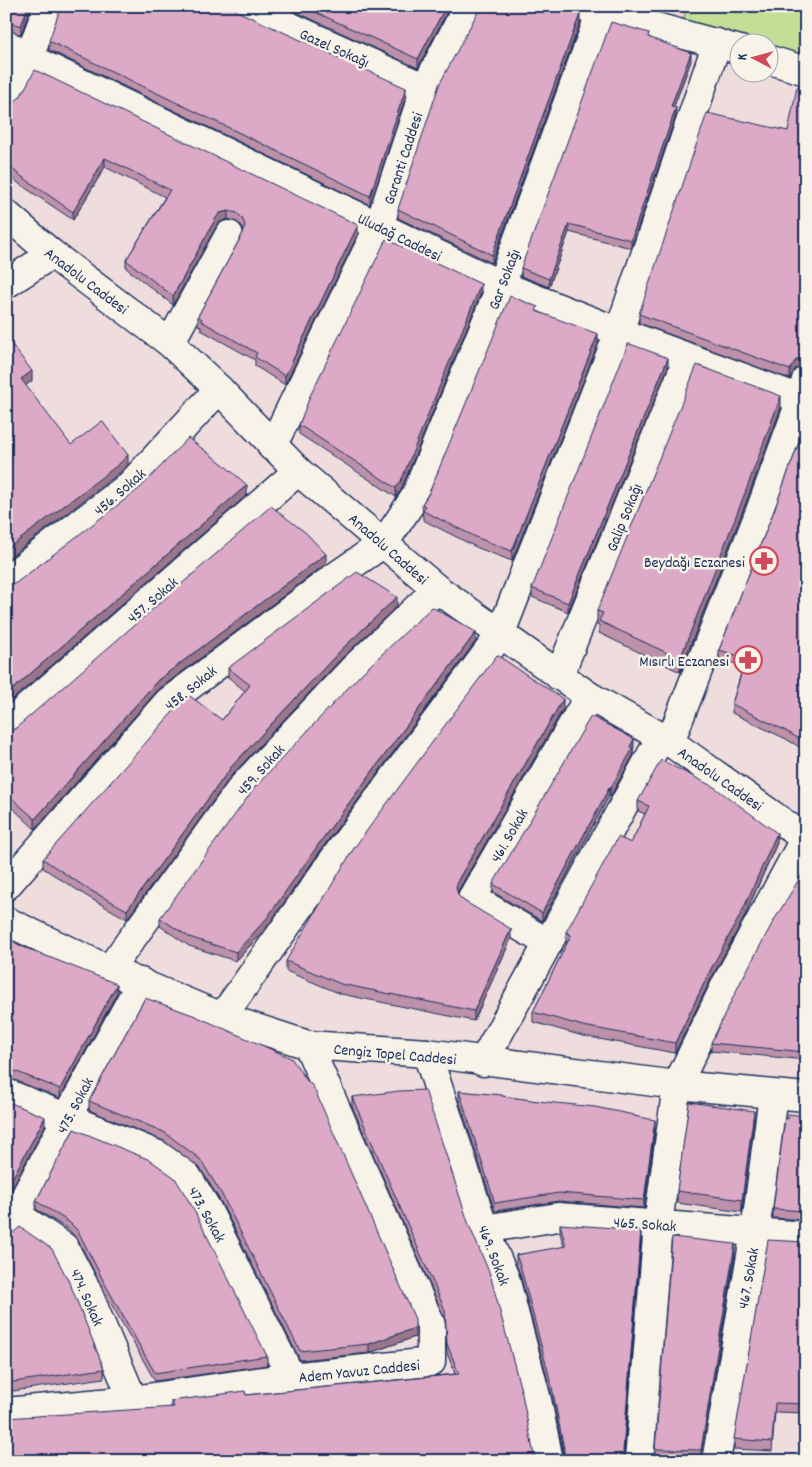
<svg xmlns="http://www.w3.org/2000/svg" width="812" height="1467" font-family="Dekko,sans-serif">
<style>
.green{fill:#c4de95;stroke:#70867a}
.lines{fill:none;stroke-linecap:round;stroke-linejoin:round}
.minor-casing{stroke:#1b2f5e;stroke-width:31}
.tertiary-casing{stroke:#1b2f5e;stroke-width:31}
.secondary-casing{stroke:#1b2f5e;stroke-width:31}
.minor{stroke:#f7f3e8;stroke-width:28}
.tertiary{stroke:#f7f3e8;stroke-width:28}
.secondary{stroke:#f7f3e8;stroke-width:28}
.wall{fill:#bd91aa;stroke:#1b2f5e}
.shaded-wall{fill:#9a768b;stroke:#1b2f5e}
.building{fill:#dca9c6;stroke:#1b2f5e}
.labels{text-anchor:middle;stroke-width:5;stroke-linejoin:round;paint-order:stroke}
.street-label{font-size:16px;fill:#1b2f5e;stroke:#f7f3e8}
.poi-label{font-size:16px;fill:#1b2f5e;stroke:#f7f3e8;text-anchor:end}
</style>
<rect width="100%" height="100%" fill="#efddde"/>
<filter id="ink" filterUnits="userSpaceOnUse"><feTurbulence type="fractalNoise" baseFrequency=".02" numOctaves="2"/><feDisplacementMap in="SourceGraphic" scale="10" xChannelSelector="R" yChannelSelector="G"/><feConvolveMatrix kernelMatrix="1 2 1 2 8 2 1 2 1" color-interpolation-filters="sRGB"/></filter>
<g filter="url(#ink)">
<path class="green" d="M687,6H806V59L770,48V42H753L683,21Z"/>
<g class="lines">
<defs>
<g id="minor">
<path d="M245,6L425,88"/>
<path d="M579,6L740,50"/>
<path d="M6,44L29,58L501,285L619,332L806,401"/>
<path d="M770,60L806,71"/>
<path d="M6,98L29,58L48,6"/>
<path d="M6,284L52,254"/>
<path d="M170,343L229,235"/>
<path d="M272,447L379,226L425,88L468,6"/>
<path d="M6,580L130,485L219,389"/>
<path d="M559,676L688,358"/>
<path d="M6,726L298,471"/>
<path d="M670,742L760,511L800,402L806,380"/>
<path d="M6,886L168,702L336,576L384,543L415,497L501,285L603,6"/>
<path d="M548,943L472,898L589,696"/>
<path d="M109,970L243,786L351,671L437,589"/>
<path d="M222,1017L336,856L500,635L619,332L717,43"/>
<path d="M427,1053L484,1229L505,1278L537,1400L549,1461"/>
<path d="M483,1062L661,737"/>
<path d="M6,1093L158,1155L187,1176L207,1209L291,1377"/>
<path d="M16,1214L64,1247L86,1289L133,1400"/>
<path d="M6,1228L16,1214L66,1119L141,982"/>
<path d="M484,1229L558,1217L806,1236"/>
<path d="M6,1412L133,1400L291,1377L431,1362V1325L308,1045"/>
<path d="M639,1461L658,1224L677,1085L726,984L805,838"/>
<path d="M716,1461L755,1232L773,1095"/>
</g>
<path id="tertiary" d="M6,921L109,970L222,1017L308,1045L427,1053L677,1085L806,1097"/>
<path id="secondary" d="M6,214L52,254L170,343L219,389L298,471L437,589L589,696L670,742L806,839"/>
</defs>
<use href="#minor" class="minor-casing"/>
<use href="#tertiary" class="tertiary-casing"/>
<use href="#secondary" class="secondary-casing"/>
<use href="#minor" class="minor"/>
<use href="#tertiary" class="tertiary"/>
<use href="#secondary" class="secondary"/>
</g>
<g class="wall">
<path d="M6,6H31L21,35L6,29Z"/>
<path d="M283,6H450L418,68Z"/>
<path d="M639,6H666V8L662,7L660,12Z"/>
<path d="M239,12L406,96L370,205L49,50V41Z"/>
<path d="M580,23L492,263L398,218V209Z"/>
<path d="M649,37L691,61L674,106L676,115L631,248L569,232L549,287L521,276V268Z"/>
<path d="M806,90V365H803L795,369L790,379L639,323V314L788,131Z"/>
<path d="M6,105L358,234L285,385L255,366V360L201,330V327L198,325V316L243,233V231L242,226L237,222L228,219L220,222L216,227L173,305L126,268V260L165,197L105,167L73,220L18,183L6,172Z"/>
<path d="M481,293L401,490L396,497L299,434V425Z"/>
<path d="M538,311L598,344L512,561L478,548L423,520L422,504Z"/>
<path d="M668,367L568,612L532,597V588Z"/>
<path d="M781,408L745,505L680,672L599,633V625L597,624V611Z"/>
<path d="M806,423V751L786,739L732,713V704L743,666L719,659V650L775,508Z"/>
<path d="M326,564L158,690L35,829L6,802V731L9,732L16,728Z"/>
<path d="M397,606L340,660L232,775L127,919L88,897L43,868V859L222,720L245,691L228,677V668Z"/>
<path d="M476,641L323,847L267,927L236,961L189,946L160,926V918Z"/>
<path d="M563,709L458,891V895L464,901L511,939L474,1021L341,994L286,971V961Z"/>
<path d="M634,747L633,750V756L610,797L609,796L542,921L493,892V884Z"/>
<path d="M638,801L777,843L742,922L712,977L675,1053L583,1036L533,1022V1012L567,943L566,942V932L631,843L645,814L638,811Z"/>
<path d="M806,868V1060L711,1051V1043Z"/>
<path d="M6,937L21,946L117,993L60,1098L12,1079L6,1078Z"/>
<path d="M145,998L415,1337L369,1353L300,1360L221,1202L200,1168L164,1141L89,1110V1101Z"/>
<path d="M459,1091L502,1096L634,1116L655,1129L644,1208L559,1201L495,1211L459,1100Z"/>
<path d="M352,1097L534,1455L171,1407V1401L246,1395L455,1374L447,1353L445,1319L352,1106Z"/>
<path d="M806,1116V1220L773,1218V1209L788,1119Z"/>
<path d="M754,1123L742,1212L677,1203V1191Z"/>
<path d="M74,1129L267,1356V1365L155,1381L105,1293L78,1240L69,1230L36,1209V1201Z"/>
<path d="M560,1224L641,1239L624,1453L564,1458V1455L552,1396L520,1274L516,1264V1255L564,1247L560,1233Z"/>
<path d="M6,1234L104,1369V1378L6,1392Z"/>
<path d="M806,1242V1413L775,1412L772,1451L734,1449V1439Z"/>
<path d="M735,1254L701,1460L655,1459V1449Z"/>
</g>
<g class="shaded-wall">
<path d="M28,6H31L21,35V26Z"/>
<path d="M446,6H450L418,68V59Z"/>
<path d="M580,14V23L492,263V255Z"/>
<path d="M691,53V61L671,114V106Z"/>
<path d="M8,55V63L6,66V58Z"/>
<path d="M406,88V96L370,205V196Z"/>
<path d="M676,107V115L631,248V240Z"/>
<path d="M105,158V167L73,220V212Z"/>
<path d="M228,211V219L220,222L216,227L173,305V296L216,218L220,213Z"/>
<path d="M569,224V232L549,287V279Z"/>
<path d="M358,225V234L285,385V376Z"/>
<path d="M481,284V293L401,490L396,497V488Z"/>
<path d="M598,334V344L512,561V551Z"/>
<path d="M803,356V365L795,369L790,379V370L795,361Z"/>
<path d="M668,358V367L568,612V603Z"/>
<path d="M32,371V381L21,389V379Z"/>
<path d="M781,396V408L745,505L680,672V659Z"/>
<path d="M128,455V465L119,473L6,560V550Z"/>
<path d="M247,485V495L6,705V695Z"/>
<path d="M326,554V564L158,690L35,829V819L158,680Z"/>
<path d="M397,597V606L340,660L232,775L127,919V910L232,766L340,651Z"/>
<path d="M476,632V641L323,847L267,927L236,961V952L323,838Z"/>
<path d="M563,699V709L458,891L456,897V887L458,880Z"/>
<path d="M634,739V747L633,750V756L610,797V789Z"/>
<path d="M609,788V796L542,921V913Z"/>
<path d="M777,833V843L742,922L712,977L675,1053V1043Z"/>
<path d="M511,929V939L474,1021V1011Z"/>
<path d="M117,984V993L60,1098V1089Z"/>
<path d="M754,1111V1123L742,1212V1200Z"/>
<path d="M45,1117V1126L6,1199V1190Z"/>
<path d="M655,1120V1129L644,1208V1200Z"/>
<path d="M641,1230V1239L623,1460V1451Z"/>
<path d="M735,1244V1254L701,1460V1450Z"/>
<path d="M415,1328V1337L369,1353V1344Z"/>
</g>
<g class="building">
<path d="M6,6H28L21,26L6,20Z"/>
<path d="M61,6H232L239,12L406,88L370,196L49,41Z"/>
<path d="M302,6H446L418,59Z"/>
<path d="M481,6H567L568,8L580,14L492,255L398,209L439,85Z"/>
<path d="M611,22L649,33L648,37L691,53L671,106L676,107L631,240L569,224L549,279L521,268Z"/>
<path d="M35,70L358,225L285,376L255,357L257,353L201,321L202,319L198,316L243,233L245,225L242,218L237,213L228,211L220,213L216,218L173,296L126,260L170,190L105,158L73,212L18,174L6,163V105L14,102L20,97Z"/>
<path d="M797,87L806,90V356H803L795,361L790,370L639,314L707,113L788,131Z"/>
<path d="M386,239L481,284L401,481L396,488L299,425L310,396Z"/>
<path d="M510,296L538,307L536,311L598,334L512,551L478,538L423,511L425,506L422,504L429,493Z"/>
<path d="M6,337L32,371L21,379L71,445L102,421L128,455L119,464L6,550Z"/>
<path d="M628,344H630L668,358L568,603L532,588Z"/>
<path d="M697,365L781,396L745,493L680,659L599,621L603,613L597,611Z"/>
<path d="M806,423V743L786,731L732,704L746,658L719,650L775,508Z"/>
<path d="M188,438L223,464L247,485L6,695V585L16,583L140,488Z"/>
<path d="M271,506L306,533L326,554L158,680L35,819L6,793V731L9,732L16,728Z"/>
<path d="M357,572L397,597L340,651L232,766L127,910L88,889L43,859L179,705L190,696L222,720L250,685L228,668Z"/>
<path d="M432,607L476,632L323,838L267,918L236,952L189,937L160,918L255,787L362,673Z"/>
<path d="M497,655L563,699L458,880L456,887L458,895L464,901L511,929L474,1011L341,984L286,961L354,848Z"/>
<path d="M591,716L634,739L630,747L633,748L610,789L609,788L542,913L493,884Z"/>
<path d="M661,760L714,787L777,833L742,912L712,967L675,1043L583,1026L533,1012L571,935L566,932L618,837L631,843L649,806L638,801Z"/>
<path d="M806,868V1052L711,1043L740,983L773,922Z"/>
<path d="M6,937L21,946L117,984L60,1089L12,1070L6,1069Z"/>
<path d="M145,998L193,1015L291,1058L308,1082L313,1086L415,1319V1328L369,1344L300,1351L221,1193L200,1159L164,1132L89,1101Z"/>
<path d="M425,1090L469,1225L490,1274L522,1394L534,1455L536,1461H6V1418L174,1407L171,1401L245,1391L246,1395L459,1374L447,1344L445,1310L352,1097L399,1091Z"/>
<path d="M459,1091L502,1095V1096L546,1102L595,1107L634,1115V1116L655,1120L644,1200L559,1193L495,1203Z"/>
<path d="M6,1101L45,1117L6,1190Z"/>
<path d="M689,1102L754,1111L742,1200L677,1191Z"/>
<path d="M788,1114L806,1116V1211L773,1209L785,1118L788,1119Z"/>
<path d="M74,1129L150,1160L175,1178L193,1208L267,1356L155,1373L105,1284L78,1231L69,1222L36,1201Z"/>
<path d="M560,1224L641,1230L623,1451L625,1461H561L564,1458V1449L552,1387L520,1265L516,1255L566,1246Z"/>
<path d="M20,1227L52,1249L71,1286L104,1369L6,1383V1234L13,1233Z"/>
<path d="M672,1237L735,1244L701,1450L655,1449Z"/>
<path d="M768,1240L806,1242V1404L775,1403L772,1442L734,1439Z"/>
</g>
</g>
<defs>
<symbol id="pharmacy-ring" viewBox="-11 -11 22 22"><circle r="9.5" fill="#f7f3e8" stroke="#d1495b" stroke-width="1.5"/><path d="M-2-6h4v4h4v4h-4v4h-4v-4h-4v-4h4Z" fill="#d1495b"/></symbol>
</defs>
<g fill-rule="evenodd">
<use href="#pharmacy-ring" x="748" y="545" width="32" height="32"/>
<use href="#pharmacy-ring" x="732" y="644" width="32" height="32"/>
</g>
<g class="labels">
<g class="street-label">
<text transform="translate(335 47) rotate(24)" y="6">Gazel Sokağı</text>
<text transform="translate(402 158) rotate(-72)" y="6">Garanti Caddesi</text>
<text transform="translate(400 236) rotate(26)" y="6">Uludağ Caddesi</text>
<text transform="translate(503 279) rotate(-69)" y="6">Gar Sokağı</text>
<text transform="translate(87 280) rotate(37)" y="6">Anadolu Caddesi</text>
<text transform="translate(119 491) rotate(-41)" y="6">456. Sokak</text>
<text transform="translate(623 517) rotate(-68)" y="6">Galip Sokağı</text>
<text transform="translate(389 548) rotate(41)" y="6">Anadolu Caddesi</text>
<text transform="translate(152 599) rotate(-41)" y="6">457. Sokak</text>
<text transform="translate(190 687) rotate(-39)" y="6">458. Sokak</text>
<text transform="translate(260 769) rotate(-48)" y="6">459. Sokak</text>
<text transform="translate(721 778) rotate(35)" y="6">Anadolu Caddesi</text>
<text transform="translate(508 835) rotate(-60)" y="6">461. Sokak</text>
<text transform="translate(395 1053) rotate(5)" y="6">Cengiz Topel Caddesi</text>
<text transform="translate(74 1105) rotate(-62)" y="6">475. Sokak</text>
<text transform="translate(208 1214) rotate(61)" y="6">473. Sokak</text>
<text transform="translate(645 1223) rotate(4)" y="6">465. Sokak</text>
<text transform="translate(495 1255) rotate(69)" y="6">469. Sokak</text>
<text transform="translate(747 1278) rotate(-80)" y="6">467. Sokak</text>
<text transform="translate(88 1297) rotate(66)" y="6">474. Sokak</text>
<text transform="translate(359 1370) rotate(-6)" y="6">Adem Yavuz Caddesi</text>
</g>
<g class="poi-label">
<text x="745" y="567">Beydağı Eczanesi</text>
<text x="729" y="666">Mısırlı Eczanesi</text>
</g>
</g>
<rect width="812" height="1467" fill="none" stroke="#f7f3e8" stroke-width="25"/>
<rect x="12" y="12" width="787" height="1442" fill="none" stroke="#1b2f5e" stroke-width="2" filter="url(#ink)"/>
<g transform="translate(754 58) rotate(276)"><circle r="24" fill="#f7f3e8" stroke="#9fa5b1"/>
<path d="M0-4L9 19L0 12L-9 19Z" fill="#d1495b"/>
<text y="-8" font-size="14" font-weight="bold" text-anchor="middle" fill="#1b2f5e">K</text>
</g>
</svg>
